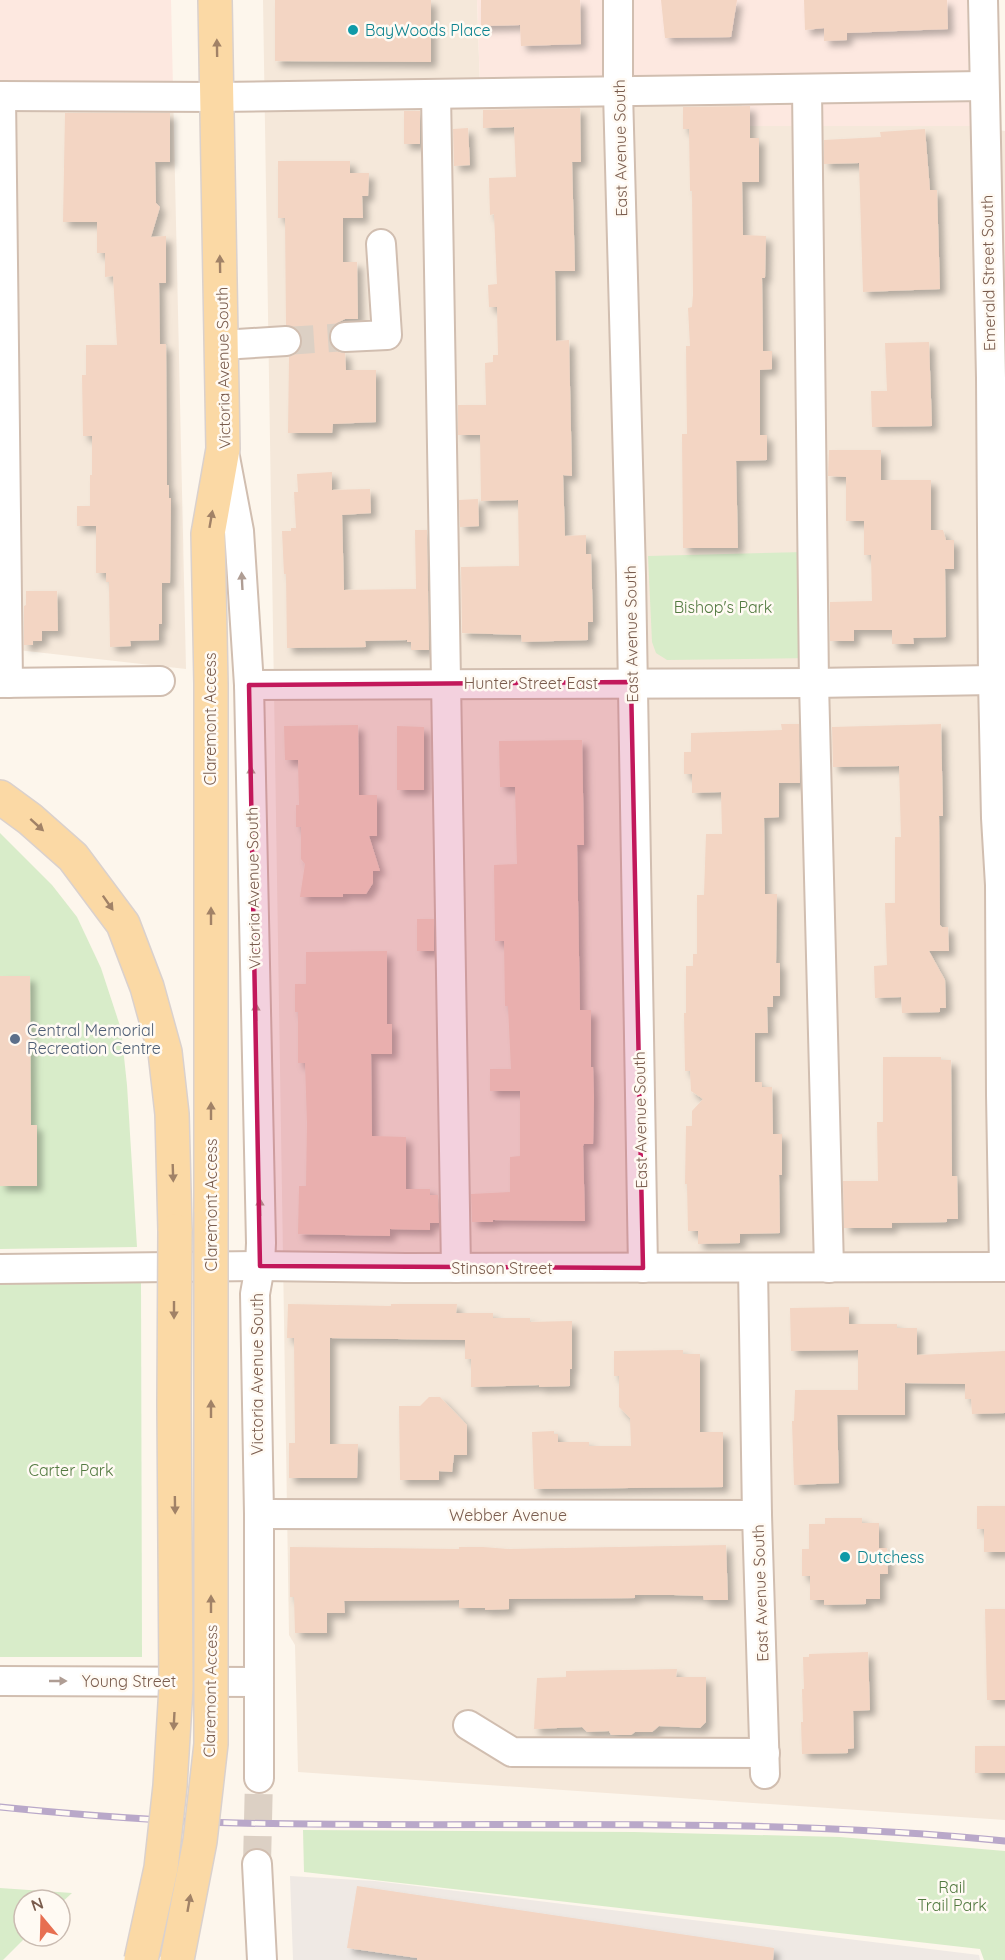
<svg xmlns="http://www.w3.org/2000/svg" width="1005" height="1960" font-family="Quicksand,sans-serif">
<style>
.residential{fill:#f5e8da}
.commercial{fill:#fde8e0}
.industrial{fill:#efe9e4}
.green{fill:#d8ecc9}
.building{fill:#f3d5c3;filter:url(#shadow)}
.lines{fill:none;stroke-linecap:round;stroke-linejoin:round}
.minor-tunnel{stroke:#dcd0c4;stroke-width:28;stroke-dasharray:28 14;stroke-linecap:butt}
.minor-casing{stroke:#d1beb0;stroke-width:32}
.major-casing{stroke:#dad1cd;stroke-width:36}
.minor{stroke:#fff;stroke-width:28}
.major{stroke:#fbd9a5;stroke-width:33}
.rail-casing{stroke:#b9a8c9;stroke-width:7}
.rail{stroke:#fffaf3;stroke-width:4.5;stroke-dasharray:14;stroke-linecap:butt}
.major-bridge-casing{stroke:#dad1cd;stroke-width:36;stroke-linecap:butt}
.major-bridge{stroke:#fbd9a5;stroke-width:33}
.oneway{fill:#a18267}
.oneway2{fill:#af9d94}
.marked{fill:#c2185b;fill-opacity:0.2;stroke:#c2185b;stroke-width:4.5;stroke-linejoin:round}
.culture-dot{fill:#0f9aa8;stroke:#fffaf3;stroke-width:2}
.service-dot{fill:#5c6f8a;stroke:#fffaf3;stroke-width:2}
.labels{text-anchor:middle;stroke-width:5;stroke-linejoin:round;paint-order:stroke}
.culture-label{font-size:16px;fill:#0d838f;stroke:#fffaf3;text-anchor:start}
.street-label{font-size:16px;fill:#7a5c4d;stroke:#fffaf3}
.park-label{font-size:16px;fill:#537a41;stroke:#fffaf3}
.service-label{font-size:16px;fill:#4e5e75;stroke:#fffaf3;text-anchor:start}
</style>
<defs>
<filter id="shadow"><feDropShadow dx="5.5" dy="5.5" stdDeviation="3" flood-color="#0004"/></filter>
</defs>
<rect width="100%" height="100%" fill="#fdf6ec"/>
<g class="residential">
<path d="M263,0H477L480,87L743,91L742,126H970L1005,131V1820L298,1772L295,1645L289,1635Z"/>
<path d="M0,88L173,89L186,669L0,648Z"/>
</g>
<g class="commercial">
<path d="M0,0H171L173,89L0,88Z"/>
<path d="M477,0H967L970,126H741L743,91L480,87Z"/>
</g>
<path class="industrial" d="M290,1876L375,1881L979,1955L980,1960H293Z"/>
<g class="green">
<path d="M805,552L811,658L667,660L656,653L652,642L648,556Z"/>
<path d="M0,833L52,885L77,917L101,968L121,1029L127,1085L137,1247L0,1249Z"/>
<path d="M141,1283L142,1657H0V1284Z"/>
<path d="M303,1830L634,1832L840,1837L1005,1851V1960H984L980,1949L304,1872Z"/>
<path d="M0,1888L72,1893L60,1904V1900H24V1936H27L3,1960H0Z"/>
</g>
<g class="building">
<path d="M275,0H431V62L275,61Z"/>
<path d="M481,0H580L581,44L521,46L520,25L481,26Z"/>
<path d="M661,0H737L731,37L665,38Z"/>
<path d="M804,0H947L948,29L847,33V40L824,41V28L805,30Z"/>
<path d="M750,106V138H759V182H742L743,235L766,236L765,278H762L763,351H772V369L760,370V435H767V460L736,461L738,548H683L682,434H687L686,346H690L688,308L692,307L693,295L692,191H690L689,129H683V107Z"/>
<path d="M580,108L581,162H572L575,271H555L556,341L569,340L572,476L563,475L565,536L586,535V554H591L593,622H588V640L522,642L521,635L462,633L461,567L519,566L518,500L481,501L480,435H458V405H486L485,363L493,362V355H498L497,307H489L488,285L497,284L494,214L490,215L489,178L516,177L514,127L483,128V110Z"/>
<rect x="404" y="111" width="16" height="33"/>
<path d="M65,113H170V162H155L156,203L160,207L151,237L166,236V283H159L160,344H166L167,485H169V498H171L170,583H162V624H159V640L130,641L131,646L110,647L109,582H106V573H96V526H77V506H90V475H92V436H83L82,375H86V345H117L113,276L105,277V253H97V222H63Z"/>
<path d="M468,128L470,165L454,166L453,129Z"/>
<path d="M925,129L930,190H937L940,289L863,292L859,163L824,164V140L881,137L880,132Z"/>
<path d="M278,161H350V173H369L368,196H362L363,218H343V262H357L358,319H345L337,323L331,329L329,337L332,346L338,352L345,353L346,370H376V422L333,424L332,433H288L289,357L296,354L300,349L302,341L299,331L294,327L286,325L285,218H278Z"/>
<path d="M929,342L932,426L872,427L871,391H887L885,343Z"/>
<path d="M829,450H881V480H931V530H943L946,540H954V569H945L946,637L913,638L914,644H892V630H854V641H830V602L872,601L871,555H864V521H846V477L828,476Z"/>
<path d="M332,472V490L370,489L371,513L342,515L344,590L416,589L415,530H427L429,650H411V642H407V640L365,641L366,647L287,648L286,574H284L282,531H291V528H296L294,492H298L297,474Z"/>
<path d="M478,499L479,526L460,527L459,500Z"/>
<path d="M26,591H57L58,631H42V641H33V645H24V606L26,605Z"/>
<path d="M781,724H799L800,783H779V817L764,818L765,894H777L776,963H780V996H773V1007H767L768,1033H755V1082H762V1087H772L773,1134H782V1175H779L780,1233L740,1234V1243L698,1244V1231H688L687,1184H685L686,1126H692V1111L703,1099L691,1091L690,1071H685L684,1013H686V966H693V954H697V895H704L706,834H722L721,792L692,793V774H684V752H691V733L782,730Z"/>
<path d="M941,724L943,816H939L940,925L942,927H948L949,951H929L945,980L946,1008H940V1012L902,1013L901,997L875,998L874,966L887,965L885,903H895V837H901L899,766L833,767L832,727Z"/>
<path d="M358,725L359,795H377V836H369L380,871H373V883L366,894H343V897H300L305,864L301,859V827H296V805H299L298,760H285L284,726Z"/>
<path d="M397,726L424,727V790H397Z"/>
<path d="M582,740L584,845H577L580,1010H591V1067H593L594,1097L593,1144H584L583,1146L585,1221L493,1220V1222H472L471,1194L510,1192V1157L520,1156V1091H490V1069H511L508,1006H505L504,941H495L494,865L517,864L515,787H500L499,741Z"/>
<rect x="417" y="919" width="17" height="32"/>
<path d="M387,951V1024H392V1054H371L372,1136L406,1137V1189H430V1195H438L439,1223H430V1230L390,1229V1236L298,1234L299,1186H306L307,1123L305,1063H298V1012H295V984H306V952Z"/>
<path d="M0,976H30L31,1125H37V1186H0Z"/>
<path d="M883,1057H941V1060H951L952,1176H957L958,1219H947V1222L892,1223V1228H844L843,1181H878L877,1122H883Z"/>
<path d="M288,1304L391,1306V1304H457L456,1313H493V1318H530V1322L572,1321V1369H570V1386L539,1387V1385L471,1387V1359H465V1340L330,1338V1444H358L357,1478H289V1443H295L294,1338H287Z"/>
<path d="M849,1307V1324H897V1328H917V1355L1005,1351V1413L972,1414L971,1399H965V1384L905,1383V1415H837L839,1483L794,1485L792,1421H794L795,1390H858V1350L791,1351L790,1308Z"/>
<path d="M683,1350V1354H700V1432H723V1487L534,1489L532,1432L554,1431V1434H558V1442H589V1446H631L630,1418L619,1407V1376H614V1351Z"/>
<path d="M429,1397H440L467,1425V1455H454L452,1472L439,1471V1480H400L399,1406H420Z"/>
<path d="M977,1506H1005V1552H984V1529H977Z"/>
<path d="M825,1518H862V1523H879V1548H887L888,1574H880V1599H866V1604L824,1605V1600H810V1576H802V1549H809V1524H825Z"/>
<path d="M726,1545L728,1600H704L703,1596L674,1595H635V1598L509,1599V1609L485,1610V1608H459V1600L344,1601L345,1613H327V1633H295L294,1597H290V1547L459,1549V1547H483L508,1549Z"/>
<path d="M985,1609H1005V1700H987Z"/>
<path d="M868,1652L870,1710L853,1711L854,1748L848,1749V1753L802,1754L801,1722H803L802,1689H804L803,1657H809V1654Z"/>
<path d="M677,1669L676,1677H706V1722L700,1728L659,1726L652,1732H635L631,1735H611L609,1731L587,1732L582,1727L534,1729L537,1678L566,1677V1671Z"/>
<rect x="975" y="1746" width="30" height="27"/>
<path d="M357,1886L774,1948L773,1960H417V1958L347,1948Z"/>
</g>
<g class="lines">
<g class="minor-tunnel">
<path d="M286,341L345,337"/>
<path d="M257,1864L259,1778"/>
</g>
<defs>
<g id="minor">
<path d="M618,0V92L631,575L643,1268"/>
<path d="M983,0L991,378L993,680L996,818L1000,885L1001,1095L1004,1267"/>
<path d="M807,89L814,683L829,1268"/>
<path d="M436,94L456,1268"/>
<path d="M0,96L218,97L983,86"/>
<path d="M1,96L8,683"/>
<path d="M345,337L387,335L381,244"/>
<path d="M222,345L286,341"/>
<path d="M225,457L239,531L249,685L261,1243L260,1266L255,1294L259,1514V1778"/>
<path d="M0,683L160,681"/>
<path d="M249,685L814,683L993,680"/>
<path d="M753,1268L757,1515L765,1774"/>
<path d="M0,1269L260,1266L406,1268L1005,1267"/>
<path d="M259,1514L757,1515"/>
<path d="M0,1681L258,1682"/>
<path d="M468,1725L512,1752L765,1753"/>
<path d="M257,1864L262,1960"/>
</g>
<g id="major">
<path d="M0,797L30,819L73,857L123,924L147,987L165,1052L172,1114L175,1231"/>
<path d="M211,1212V684L208,534L223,449L215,0"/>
</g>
</defs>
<use href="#minor" class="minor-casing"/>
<use href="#major" class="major-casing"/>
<use href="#minor" class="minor"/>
<use href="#major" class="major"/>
<defs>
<path id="rail" d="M0,1807C79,1815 158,1821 237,1823C493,1829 750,1815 1005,1841"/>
</defs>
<use href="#rail" class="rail-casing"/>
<use href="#rail" class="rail"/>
<defs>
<g id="major-bridge">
<path d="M141,1960L161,1868L170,1786L176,1687L174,1404L175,1231"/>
<path d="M177,1960L200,1841L211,1744V1212"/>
</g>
</defs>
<use href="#major-bridge" class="major-bridge-casing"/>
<use href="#major-bridge" class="major-bridge"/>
</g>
<defs><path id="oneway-solid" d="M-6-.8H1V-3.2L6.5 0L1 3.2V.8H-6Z" transform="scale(1.5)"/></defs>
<g class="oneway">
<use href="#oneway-solid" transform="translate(217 48) rotate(-91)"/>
<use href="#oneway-solid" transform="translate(220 264) rotate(-91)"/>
<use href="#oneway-solid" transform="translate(211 519) rotate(-80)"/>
<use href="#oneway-solid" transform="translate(37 825) rotate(42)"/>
<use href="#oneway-solid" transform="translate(108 903) rotate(55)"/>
<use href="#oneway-solid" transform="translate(211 916) rotate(-90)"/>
<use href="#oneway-solid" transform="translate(211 1111) rotate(-90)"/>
<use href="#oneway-solid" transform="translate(173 1173) rotate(88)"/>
<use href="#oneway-solid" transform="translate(174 1310) rotate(90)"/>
<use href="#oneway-solid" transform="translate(211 1409) rotate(-90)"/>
<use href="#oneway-solid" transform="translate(175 1505) rotate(89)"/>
<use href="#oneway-solid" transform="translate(211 1604) rotate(-90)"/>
<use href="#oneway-solid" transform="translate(174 1721) rotate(93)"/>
<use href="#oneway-solid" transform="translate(189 1903) rotate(-80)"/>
</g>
<g class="oneway2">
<use href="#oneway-solid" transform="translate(242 581) rotate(-93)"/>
<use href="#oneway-solid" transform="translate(251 775) rotate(-91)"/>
<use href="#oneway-solid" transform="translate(256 1012) rotate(-91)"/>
<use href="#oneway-solid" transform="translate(260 1207) rotate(-91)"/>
<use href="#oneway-solid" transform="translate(58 1681)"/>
</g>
<path class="marked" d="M631,682L643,1268L260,1266L249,685Z"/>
<g class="culture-dot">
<circle cx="353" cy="30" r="6"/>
<circle cx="845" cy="1557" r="6"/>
</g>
<circle class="service-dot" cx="15" cy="1039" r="6"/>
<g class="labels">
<g class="culture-label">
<text x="365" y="36">BayWoods Place</text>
<text x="857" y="1563">Dutchess</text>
</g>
<g class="street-label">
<text transform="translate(620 148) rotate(-91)" y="6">East Avenue South</text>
<text transform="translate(988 273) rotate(-91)" y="6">Emerald Street South</text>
<text transform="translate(223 368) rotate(-91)" y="6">Victoria Avenue South</text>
<text transform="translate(631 634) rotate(-91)" y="6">East Avenue South</text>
<text x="531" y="689">Hunter Street East</text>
<text transform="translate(210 719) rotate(-90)" y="6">Claremont Access</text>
<text transform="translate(253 888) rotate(-91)" y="6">Victoria Avenue South</text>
<text transform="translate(640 1120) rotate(-91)" y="6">East Avenue South</text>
<text transform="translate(211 1205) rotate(-90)" y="6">Claremont Access</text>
<text x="502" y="1274">Stinson Street</text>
<text transform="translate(257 1374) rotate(-90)" y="6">Victoria Avenue South</text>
<text x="508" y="1521">Webber Avenue</text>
<text transform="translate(760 1593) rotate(-92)" y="6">East Avenue South</text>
<text x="129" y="1687">Young Street</text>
<text transform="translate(210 1691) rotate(-89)" y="6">Claremont Access</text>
</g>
<g class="park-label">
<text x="723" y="613">Bishop's Park</text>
<text x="71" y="1476">Carter Park</text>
<text x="952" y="1893">Rail<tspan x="952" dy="18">Trail Park</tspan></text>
</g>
<g class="service-label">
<text x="27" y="1036">Central Memorial<tspan x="27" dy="18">Recreation Centre</tspan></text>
</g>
</g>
<g transform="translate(42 1918) rotate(341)"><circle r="28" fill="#fffaf3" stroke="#cabbb1" stroke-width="1.5"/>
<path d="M0-4.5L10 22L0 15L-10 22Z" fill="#e76f51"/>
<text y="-9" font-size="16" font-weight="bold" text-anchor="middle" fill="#7a5c4d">N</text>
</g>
</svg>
